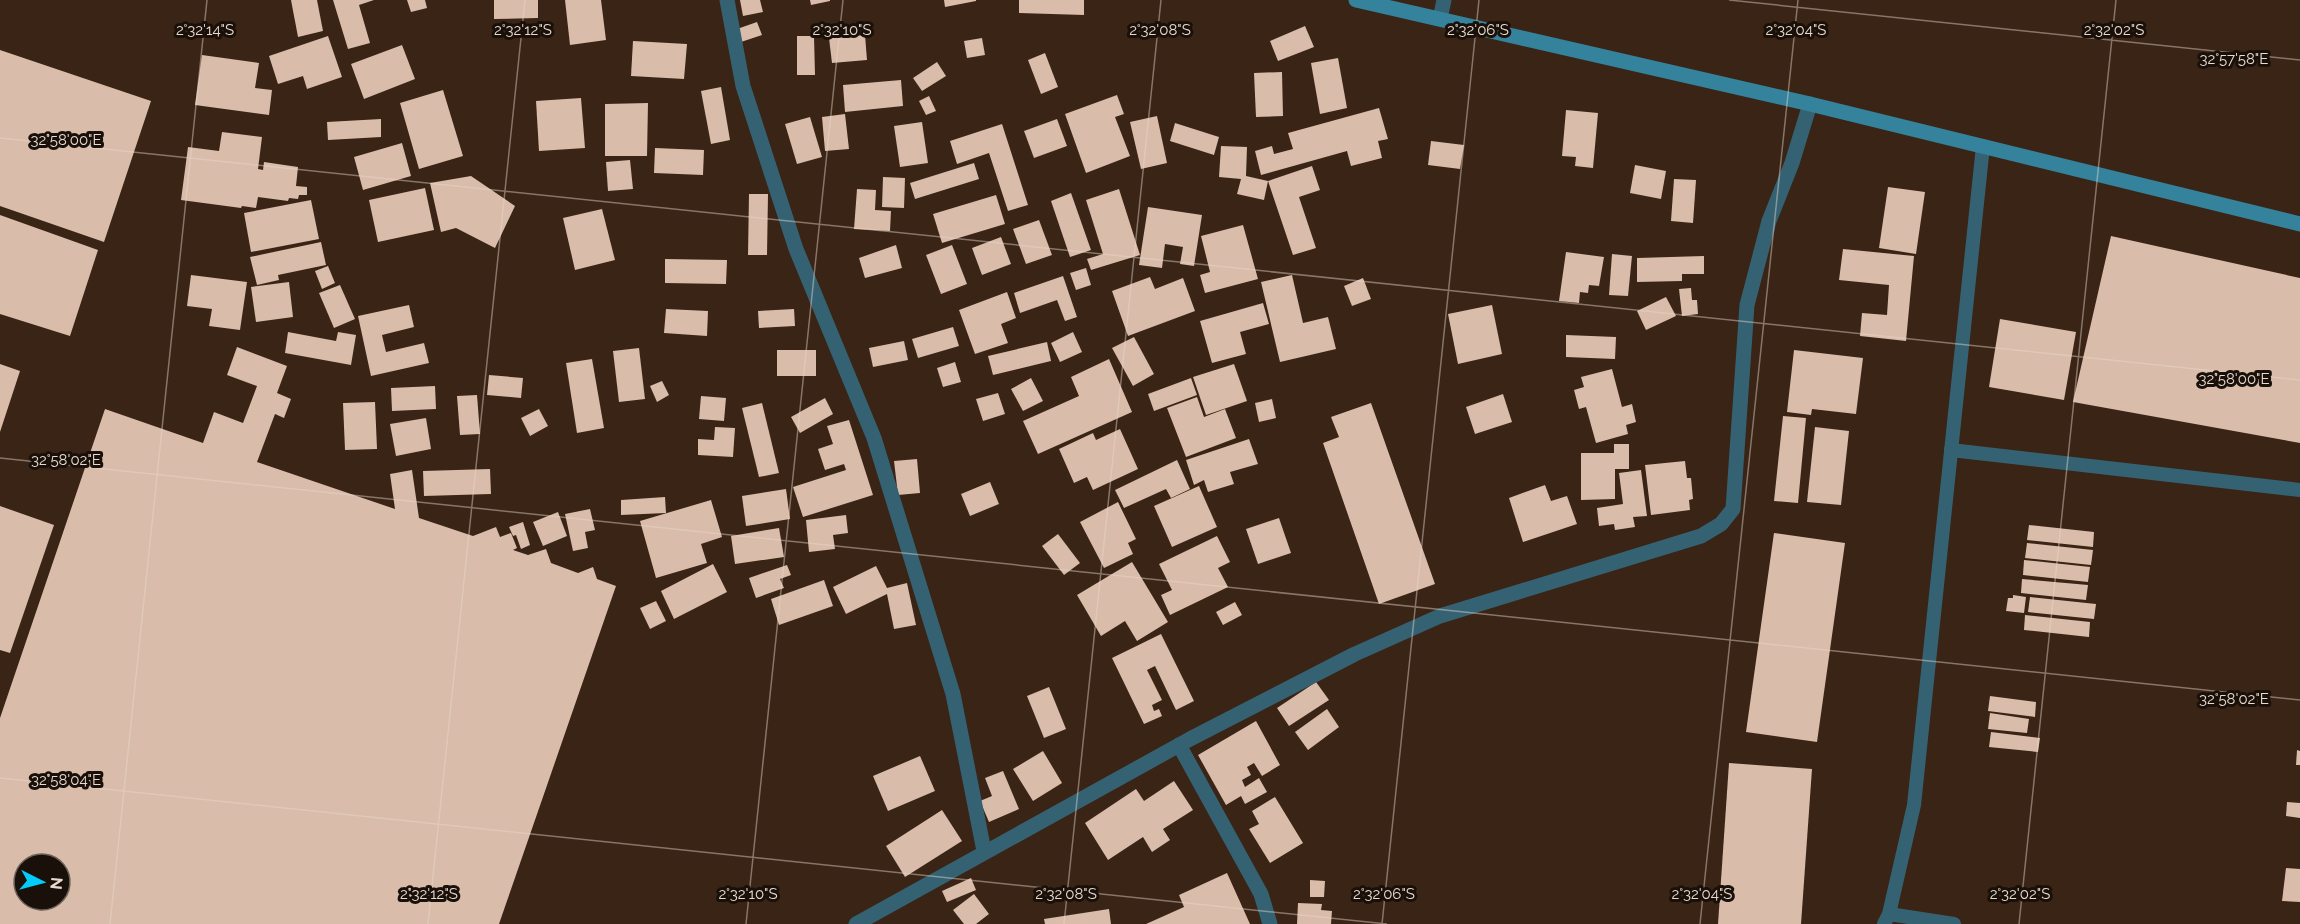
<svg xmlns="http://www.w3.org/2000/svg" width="2300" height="924" font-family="Raleway,sans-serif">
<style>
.building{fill:#d9bca9;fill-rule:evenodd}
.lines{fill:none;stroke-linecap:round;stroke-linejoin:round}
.service{stroke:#356272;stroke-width:14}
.minor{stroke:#356272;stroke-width:15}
.secondary{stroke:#34829b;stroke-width:15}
.ticks{fill:none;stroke:#e9dad0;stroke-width:1.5;stroke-opacity:0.45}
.ticks-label{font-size:15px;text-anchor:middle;fill:#e9dad0;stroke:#191009;stroke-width:6;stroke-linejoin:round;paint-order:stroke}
</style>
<rect width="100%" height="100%" fill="#392415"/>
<g class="building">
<path d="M291,0H317L323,31L298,37Z"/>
<path d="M333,0H374L359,5L370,43L348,49Z"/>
<path d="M407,0H425L427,8L411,12Z"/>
<path d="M494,0H538V18L494,19Z"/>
<path d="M565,0H601L606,40L570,45Z"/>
<path d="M740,0H760L763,12L743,16Z"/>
<path d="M810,0H830V1L811,5Z"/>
<path d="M944,0H976V1L945,7Z"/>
<path d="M1019,0H1084V15L1019,13Z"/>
<path d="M757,22L762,35L741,42L737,29Z"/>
<path d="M1305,26L1314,47L1278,61L1270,41Z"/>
<path d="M865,35L867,60L832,63L829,38Z"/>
<path d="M328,36L342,77L307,89L303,76L278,84L269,56Z"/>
<path d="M797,36H814L815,75H797Z"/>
<path d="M982,38L985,55L967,58L964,41Z"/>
<path d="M633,41L687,44L684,79L631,76Z"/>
<path d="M402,45L415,79L364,99L351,64Z"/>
<path d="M0,50L151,101L104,242L0,206Z"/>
<path d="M1045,53L1058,87L1041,94L1028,60Z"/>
<path d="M202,55L259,63L255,88L272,90L269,115L195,105Z"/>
<path d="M1338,58L1347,108L1320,114L1311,63Z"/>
<path d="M937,62L946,76L922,91L913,78Z"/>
<path d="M1282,72L1283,116L1256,117L1254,73Z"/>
<path d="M901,80L903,106L845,112L843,85Z"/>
<path d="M721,87L730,140L711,144L701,91Z"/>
<path d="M443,90L463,156L419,169L400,103Z"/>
<path d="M1117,95L1124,114L1115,117L1130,156L1086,173L1065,114Z"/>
<path d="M929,96L936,111L926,115L919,101Z"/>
<path d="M581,98L585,148L539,151L536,101Z"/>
<path d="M648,103L647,156H605V104Z"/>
<path d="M1379,108L1388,139L1378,141L1382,158L1351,166L1347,151L1261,175L1255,151L1272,146L1274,154L1293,149L1288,133Z"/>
<path d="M1566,110L1598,113L1593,168L1575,166L1576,157L1562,156Z"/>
<path d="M845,114L849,149L825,151L822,117Z"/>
<path d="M1157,116L1167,163L1141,169L1130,122Z"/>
<path d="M810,117L822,157L797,164L785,124Z"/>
<path d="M381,119V137L328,140L327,122Z"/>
<path d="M1057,119L1067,146L1034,158L1024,131Z"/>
<path d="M922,122L928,163L900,167L894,126Z"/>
<path d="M1175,123L1219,137L1214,155L1170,141Z"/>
<path d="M1002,124L1028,205L1008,211L989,153L957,164L950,141Z"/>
<path d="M222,132L262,137L258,169L263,170L264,162L298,167L296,186L307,187V195H299L298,199L289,198L288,201L258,197L256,208L242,206L241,208L181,200L188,147L219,151Z"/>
<path d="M1431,141L1464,145L1460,169L1428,165Z"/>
<path d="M402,143L411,176L363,190L354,157Z"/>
<path d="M1221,146L1247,147L1246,176L1268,181L1264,200L1237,194L1241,179L1219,177Z"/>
<path d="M655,148L704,150L703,175L654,173Z"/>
<path d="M630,160L633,189L608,191L606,162Z"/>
<path d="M974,163L979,179L915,199L910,183Z"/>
<path d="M1635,165L1666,171L1661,199L1630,193Z"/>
<path d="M1312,166L1320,190L1299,197L1316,248L1293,255L1268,181Z"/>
<path d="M471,176L515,206L495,248L456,228L441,232L430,183Z"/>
<path d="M883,177L905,178L904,208L882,207Z"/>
<path d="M1674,179L1696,180L1693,223L1671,221Z"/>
<path d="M1888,187L1925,192L1916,254L1879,248Z"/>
<path d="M425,188L434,230L378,242L369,200Z"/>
<path d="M857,189L876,190L875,210L891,211L890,231L854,229Z"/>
<path d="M1119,189L1140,255L1091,270L1087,259L1103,254L1086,200Z"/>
<path d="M1071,193L1091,250L1070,257L1051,201Z"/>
<path d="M749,194H768L767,255H748Z"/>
<path d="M996,195L1005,224L942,243L933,214Z"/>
<path d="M311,200L319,239L251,252L244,213Z"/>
<path d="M1148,207L1202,215L1194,266L1180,264L1183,247L1165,244L1162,268L1139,265Z"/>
<path d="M602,209L615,260L575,270L563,218Z"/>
<path d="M0,215L98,250L70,336L0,314Z"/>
<path d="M1039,220L1052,255L1026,264L1013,229Z"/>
<path d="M1243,225L1258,279L1205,293L1200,275L1210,272L1201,236Z"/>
<path d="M2111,236L2300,278V443L2073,402Z"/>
<path d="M1001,237L1011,264L982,275L972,248Z"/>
<path d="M321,242L326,265L278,275L279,280L257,285L250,257Z"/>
<path d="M896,245L902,268L865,278L859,258Z"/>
<path d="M952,245L967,284L941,294L926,255Z"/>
<path d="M1843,249L1914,256L1906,341L1860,336L1862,313L1887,315L1889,285L1839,280Z"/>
<path d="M1566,252L1604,257L1599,286L1589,285L1588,293L1580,292L1579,303L1559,301Z"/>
<path d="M1612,254L1632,256L1628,296L1609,295Z"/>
<path d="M1704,256V274H1682V281L1637,282V258Z"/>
<path d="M665,259L727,260L726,284L665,283Z"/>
<path d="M328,266L335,283L322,289L315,271Z"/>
<path d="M1086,268L1091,285L1076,290L1070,273Z"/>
<path d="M191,275L247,282L240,330L209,326L212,309L187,306Z"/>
<path d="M1292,275L1303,323L1328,317L1336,349L1280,362L1261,282Z"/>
<path d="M1063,276L1077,317L1065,321L1057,300L1020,313L1014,293Z"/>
<path d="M1150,277L1155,289L1183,278L1195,311L1128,336L1112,291Z"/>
<path d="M1363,278L1371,299L1352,306L1344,286Z"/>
<path d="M289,282L293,317L256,322L251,287Z"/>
<path d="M340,285L355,319L334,328L319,293Z"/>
<path d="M1691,288L1692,300H1697L1698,314L1682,316L1679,289Z"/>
<path d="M1007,292L1016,318L1001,324L1008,343L975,354L959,310Z"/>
<path d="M1666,297L1676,316L1646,330L1637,311Z"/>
<path d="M1263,303L1269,324L1240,332L1246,354L1212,363L1200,321Z"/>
<path d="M409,305L414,327L382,335L386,352L424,343L429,363L371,376L358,316Z"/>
<path d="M1492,305L1502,354L1458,364L1448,314Z"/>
<path d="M666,309L708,311L707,336L664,333Z"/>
<path d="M794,309L795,326L759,328L758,311Z"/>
<path d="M2000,319L2076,332L2064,400L1989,387Z"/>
<path d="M953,327L959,346L918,358L912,339Z"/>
<path d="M288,332L336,341L338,332L356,335L351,365L285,353Z"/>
<path d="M1073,332L1082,352L1060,362L1051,343Z"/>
<path d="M1566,335L1616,337L1615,359L1566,357Z"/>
<path d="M1134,337L1154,374L1133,386L1112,348Z"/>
<path d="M904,341L908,360L873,367L869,348Z"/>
<path d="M1047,342L1051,361L993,375L988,356Z"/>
<path d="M237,347L287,366L277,393L291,399L284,418L275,414L257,462L395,509L390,474L412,470L419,518L473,536L496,527L500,537L511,533L517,548L513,550L528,555L546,549L551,563L578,573L593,567L597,579L616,586L499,924H0V718L105,409L203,443L214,412L243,423L257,386L227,375ZM24,864H60V900H24Z"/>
<path d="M639,348L645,399L619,402L613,351Z"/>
<rect x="777" y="350" width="39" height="26"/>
<path d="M1794,350L1863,358L1856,414L1812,409L1811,415L1787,412Z"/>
<path d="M592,359L604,428L577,433L566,363Z"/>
<path d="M1109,359L1132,412L1038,454L1023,421L1079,396L1071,377Z"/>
<path d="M955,362L961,382L943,387L937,368Z"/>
<path d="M0,364L20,371L0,432Z"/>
<path d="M1234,364L1247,401L1206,415L1193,377Z"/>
<path d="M1612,369L1622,407L1632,404L1636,422L1626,425L1628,434L1596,443L1586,407L1579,409L1574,390L1584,387L1581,377Z"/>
<path d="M489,375L523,378L521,398L487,395Z"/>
<path d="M1031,378L1043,401L1023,411L1011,389Z"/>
<path d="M1191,378L1197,395L1154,411L1148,394Z"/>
<path d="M662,381L669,395L657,402L650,386Z"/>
<path d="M435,386L436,409L392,411L391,388Z"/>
<path d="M998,393L1005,414L983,421L976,399Z"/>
<path d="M1503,394L1512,422L1475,434L1466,407Z"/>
<path d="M477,395L480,434L460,435L457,396Z"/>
<path d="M701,396L726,398L724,421L699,419Z"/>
<path d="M1197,397L1204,417L1225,409L1236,438L1186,457L1167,408Z"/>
<path d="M825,398L833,414L800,433L791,417Z"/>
<path d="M1272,399L1276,418L1259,422L1255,403Z"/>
<path d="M375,402L377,449L345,450L343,403Z"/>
<path d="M762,403L779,473L759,477L742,408Z"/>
<path d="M1371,403L1435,584L1379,604L1323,443L1339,437L1331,417Z"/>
<path d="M539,409L548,426L530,436L521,418Z"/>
<path d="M1783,416L1806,418L1798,503L1774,501Z"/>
<path d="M426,418L431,449L396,456L390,424Z"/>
<path d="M849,420L873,495L803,517L793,487L846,470L844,464L825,470L818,449L833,444L827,426Z"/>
<path d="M715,427L735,428L733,457L698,455V439L714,440Z"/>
<path d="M1815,427L1849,431L1841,505L1807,502Z"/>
<path d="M1120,429L1138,469L1093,490L1087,477L1074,483L1059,449L1093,433L1096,440Z"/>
<path d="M1249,439L1258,464L1230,472L1234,484L1208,492L1204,480L1194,485L1186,460Z"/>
<path d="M1614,444H1629V469H1615V499L1581,500V453H1614Z"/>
<path d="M917,459L920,493L898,495L894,461Z"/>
<path d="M1177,460L1190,489L1171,498L1166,489L1124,508L1115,490Z"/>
<path d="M1685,461L1687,478H1691L1693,499L1689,500L1690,510L1651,515L1645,465Z"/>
<path d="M490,469L491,494L424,496L423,471Z"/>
<path d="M1641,470L1647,516L1633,517L1635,527L1615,530L1614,524L1599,526L1597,508L1623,504L1619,473Z"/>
<path d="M990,482L999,504L970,516L961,494Z"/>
<path d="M1545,485L1551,501L1567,496L1577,524L1523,542L1509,498Z"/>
<path d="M1199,486L1217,527L1172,547L1154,506Z"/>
<path d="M786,489L790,519L746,526L742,496Z"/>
<path d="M665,497L666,513L621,515V500Z"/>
<path d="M711,500L722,537L701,544L707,563L656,578L640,521Z"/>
<path d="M1118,502L1136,539L1128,543L1133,554L1104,568L1080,522Z"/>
<path d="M0,506L54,525L10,653L0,650Z"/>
<path d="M590,509L595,530L585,532L588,548L573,551L565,514Z"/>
<path d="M558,512L567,536L543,546L533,522Z"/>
<path d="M846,515L848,533L833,535L835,549L809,552L806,520Z"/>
<path d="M1279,518L1291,553L1258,564L1246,529Z"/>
<path d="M523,522L530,545L521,549L516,535L513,536L509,527Z"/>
<path d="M2029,525L2094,532L2093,547L2027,540Z"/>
<path d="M779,528L784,557L735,564L731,536Z"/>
<path d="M1774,533L1845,543L1817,742L1746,732Z"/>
<path d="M1058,534L1080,563L1064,575L1042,546Z"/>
<path d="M1217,536L1230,562L1218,568L1228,587L1170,615L1161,595L1172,590L1159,564Z"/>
<path d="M2027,543L2093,550L2091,565L2025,558Z"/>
<path d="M2024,560L2090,567L2088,582L2023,575Z"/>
<path d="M1132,562L1168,622L1137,641L1125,621L1101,636L1077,595Z"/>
<path d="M713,564L727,592L674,619L661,591Z"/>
<path d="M787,565L791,575L780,579L784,588L756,598L749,578Z"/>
<path d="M876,566L887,588L907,583L916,625L894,629L887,594L846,614L833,587Z"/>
<path d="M2022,579L2088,585L2086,600L2021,593Z"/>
<path d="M824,580L833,606L779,625L771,599Z"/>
<path d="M2013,595L2026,597L2024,613L2006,611L2008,598H2013Z"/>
<path d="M2030,597L2096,604L2094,619L2028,612Z"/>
<path d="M656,601L666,621L650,629L640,608Z"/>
<path d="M1235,602L1242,615L1223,625L1216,612Z"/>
<path d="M2025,615L2090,622L2089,637L2024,630Z"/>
<path d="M1161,634L1194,701L1176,710L1155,666L1147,670L1162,700L1152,705L1154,711L1159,709L1162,716L1144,724L1112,658Z"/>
<path d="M1316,682L1329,700L1289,726L1277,708Z"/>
<path d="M1049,687L1066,729L1044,738L1027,696Z"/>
<path d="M1990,696L2036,702L2035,717L1988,711Z"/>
<path d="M1327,709L1339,727L1308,750L1295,732Z"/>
<path d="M1990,713L2029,719L2027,733L1988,729Z"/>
<path d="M1256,721L1280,765L1262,776L1254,763L1247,767L1251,775L1242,780L1245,787L1259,778L1267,792L1245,804L1241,796L1226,805L1198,755Z"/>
<path d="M1991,732L2040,738L2038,752L1989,747Z"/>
<path d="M2297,750L2300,751V765H2296Z"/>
<path d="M1043,751L1062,783L1033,801L1013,769Z"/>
<path d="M920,756L935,791L888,811L873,776Z"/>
<path d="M1729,763L1812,769L1801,924H1718Z"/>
<path d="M1003,771L1019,809L989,822L980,801L992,796L985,778Z"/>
<path d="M1174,781L1193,810L1163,829L1170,840L1152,852L1143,837L1108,860L1085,823L1136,789L1144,801Z"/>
<path d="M1275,797L1303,843L1270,863L1249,829L1259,824L1252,811Z"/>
<path d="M2287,802L2300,803V818L2286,816Z"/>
<path d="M942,810L962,841L905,877L886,846Z"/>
<path d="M2286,868L2300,869V902L2282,901Z"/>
<path d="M1227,873L1250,924H1146L1184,907L1179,895Z"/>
<path d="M971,878L976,890L947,902L942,891Z"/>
<path d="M1310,880L1325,881L1324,897H1310Z"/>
<path d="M974,894L989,914L976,924H964L953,910Z"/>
<path d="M1298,903L1322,904L1321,910L1332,911L1331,924H1297Z"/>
<path d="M1109,909L1111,924H1045L1044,919Z"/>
</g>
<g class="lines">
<g class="service">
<path d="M1951,450L2300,490"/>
<path d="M1889,914L1954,924"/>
<path d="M1884,924L1889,914L1914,805L1983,146"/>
</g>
<g class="minor">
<path d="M727,0L743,86L796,249L874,438L953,694L984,851"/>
<path d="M1440,19L1444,0"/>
<path d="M1179,745L1261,894L1270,924"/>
<path d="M856,924L1190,739L1355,654L1440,616L1701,536L1721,524L1733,509L1747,305L1769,221L1792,163L1810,104"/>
</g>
<path class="secondary" d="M1356,0L1810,104L2300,224"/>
</g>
<path class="ticks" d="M1729,0L2300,60M0,138L2300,380M0,458L2300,700M0,778L1387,924M110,924L207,0M428,924L525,0M746,924L843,0M1064,924L1161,0M1382,924L1479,0M1700,924L1798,0M2019,924L2116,0"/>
<g class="ticks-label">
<text x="205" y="35">2°32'14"S</text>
<text x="523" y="35">2°32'12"S</text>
<text x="842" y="35">2°32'10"S</text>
<text x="1160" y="35">2°32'08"S</text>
<text x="1478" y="35">2°32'06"S</text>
<text x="1796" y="35">2°32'04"S</text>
<text x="2114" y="35">2°32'02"S</text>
<text x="2234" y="64">32°57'58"E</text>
<text x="66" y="145">32°58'00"E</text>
<text x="2234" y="384">32°58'00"E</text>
<text x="66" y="465">32°58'02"E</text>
<text x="2234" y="704">32°58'02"E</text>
<text x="66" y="785">32°58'04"E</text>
<text x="429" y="899">2°32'12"S</text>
<text x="748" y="899">2°32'10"S</text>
<text x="1066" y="899">2°32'08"S</text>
<text x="1384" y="899">2°32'06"S</text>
<text x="1702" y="899">2°32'04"S</text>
<text x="2020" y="899">2°32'02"S</text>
</g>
<g transform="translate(42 882) rotate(96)"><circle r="28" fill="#191009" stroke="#6c6159" stroke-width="1.5"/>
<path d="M0-4.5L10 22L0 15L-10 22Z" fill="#04cbf9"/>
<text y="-9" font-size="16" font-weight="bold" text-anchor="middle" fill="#e9dad0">N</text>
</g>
</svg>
